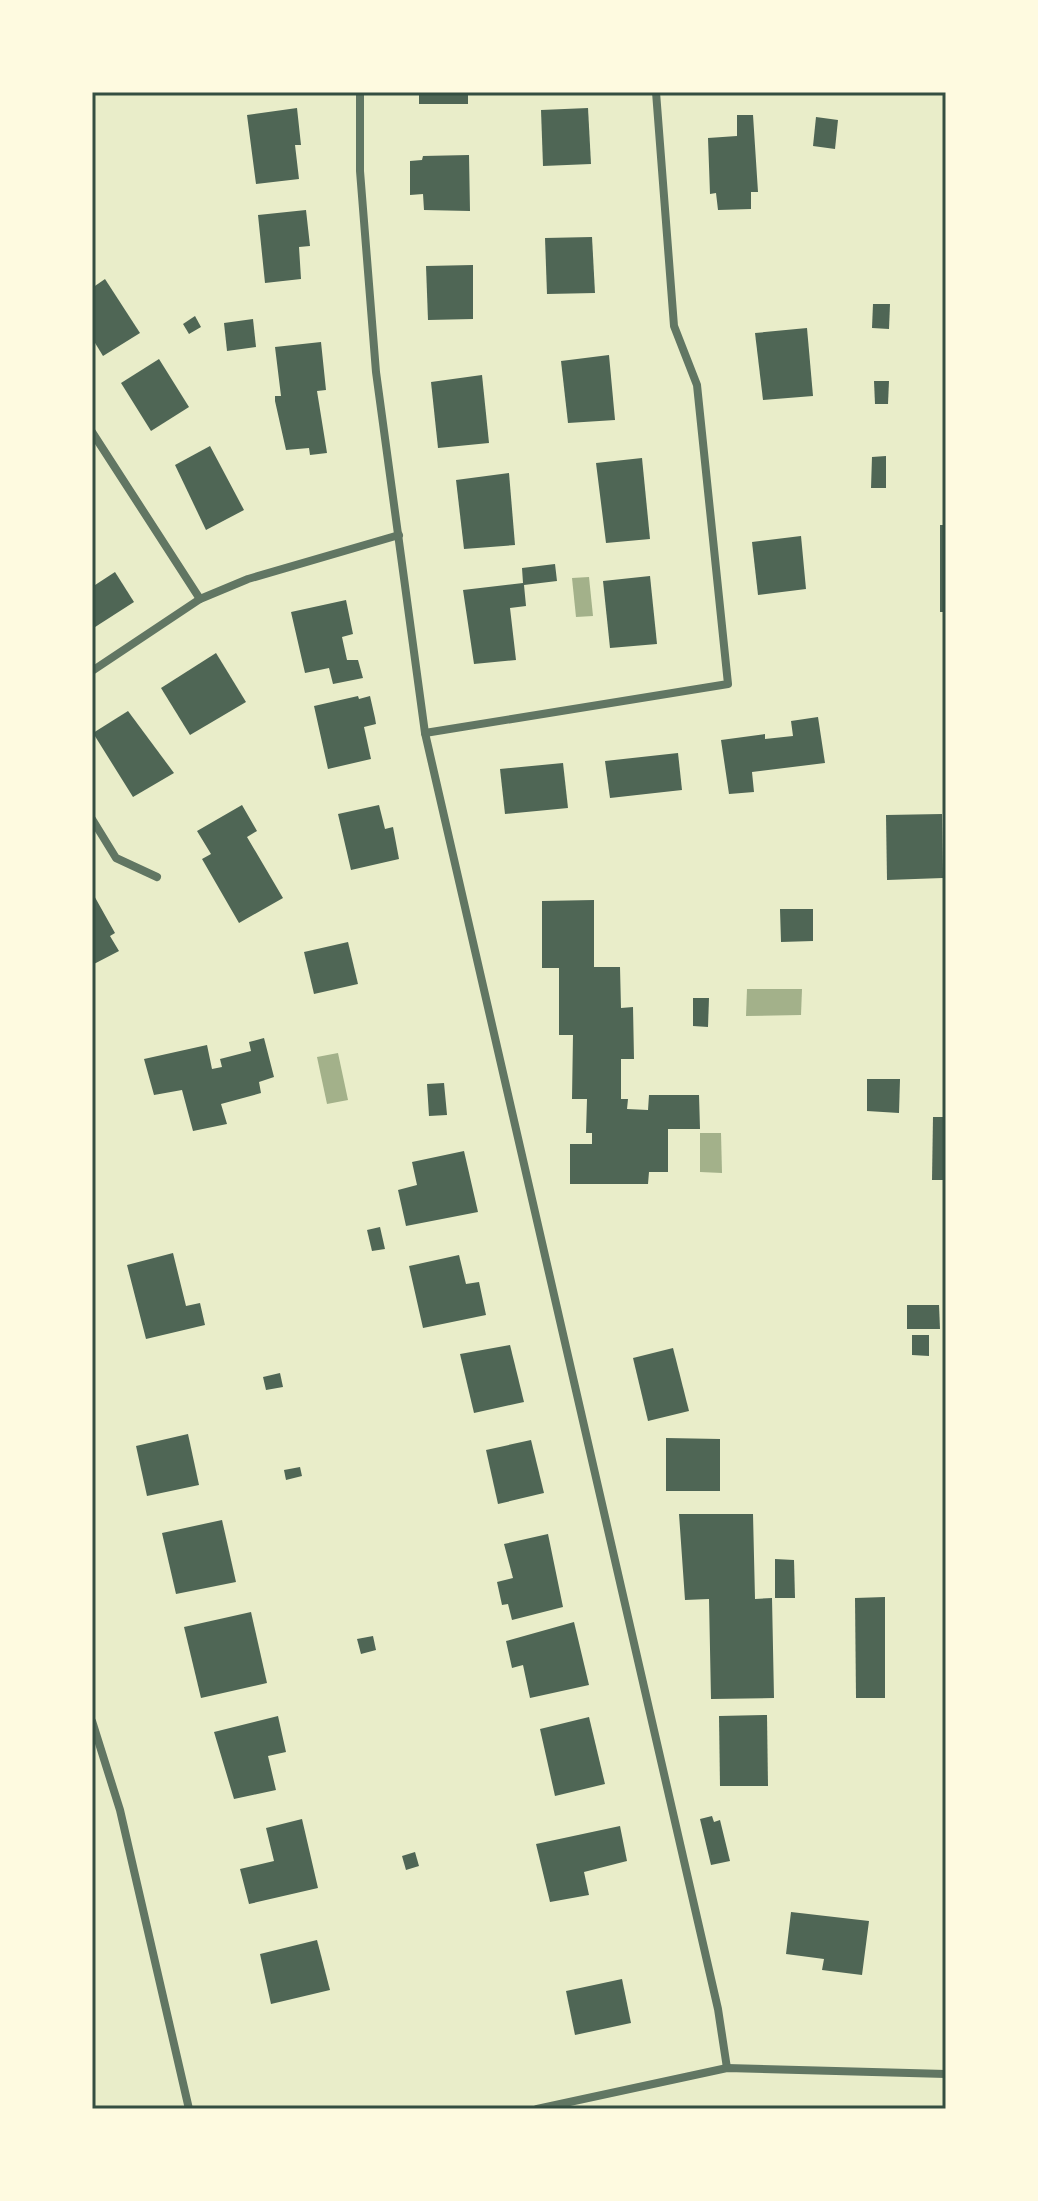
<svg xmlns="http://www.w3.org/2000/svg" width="1038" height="2201" font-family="'Noto Sans',sans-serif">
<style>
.water{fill:#a3b18a}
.building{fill:#4f6655}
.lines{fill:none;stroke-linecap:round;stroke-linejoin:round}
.minor{stroke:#617663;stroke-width:8}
.neatline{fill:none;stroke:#344e41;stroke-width:3}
</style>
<rect width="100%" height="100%" fill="#e9edc9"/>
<g class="water">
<path d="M589,577L593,616L576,617L572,578Z"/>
<path d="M747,989H802L801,1015L746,1016Z"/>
<path d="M338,1053L348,1100L327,1104L317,1057Z"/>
<path d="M700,1133H721L722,1173L700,1172Z"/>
</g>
<g class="building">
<rect x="419" y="92" width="49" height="12"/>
<path d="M297,108L301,145H295L299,179L256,184L247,115Z"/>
<path d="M588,108L591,164L543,166L541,110Z"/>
<path d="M737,115H753L758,192H751V209L718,210L716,193L710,194L708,138L737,136Z"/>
<path d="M816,117L838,120L835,149L813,146Z"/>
<path d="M469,155L470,211L424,210L423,194L410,195V161L422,160L423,156Z"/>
<path d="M306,210L310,246L299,247L301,279L265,283L258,215Z"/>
<path d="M592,237L595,293L547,294L545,238Z"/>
<path d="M473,265V319L428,320L426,266Z"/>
<path d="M105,279L140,333L103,356L92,338V288Z"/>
<path d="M873,304H890L889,329L872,328Z"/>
<path d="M195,316L201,327L189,334L183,324Z"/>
<path d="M253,319L256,347L227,351L224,323Z"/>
<path d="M807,328L813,396L763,400L755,333Z"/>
<path d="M321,342L326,390L317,391L327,453L310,455L309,448L286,450L275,401V396H281L275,347Z"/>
<path d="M609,355L615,420L568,423L561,361Z"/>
<path d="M159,359L189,407L151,431L121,383Z"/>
<path d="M482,375L489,443L438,448L431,382Z"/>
<path d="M874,381H889L888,404H875Z"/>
<path d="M210,446L244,510L206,530L175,465Z"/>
<path d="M886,456V488H871L872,457Z"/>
<path d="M642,458L650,539L606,543L596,463Z"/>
<path d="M509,473L515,545L464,549L456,480Z"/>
<rect x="940" y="525" width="6" height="87"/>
<path d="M801,536L806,589L758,595L752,542Z"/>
<path d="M555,564L557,581L524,585L526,606L510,608L516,660L474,664L463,590L523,583L522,568Z"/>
<path d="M115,572L134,602L92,629V587Z"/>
<path d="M650,576L657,644L610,648L603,581Z"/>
<path d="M346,600L353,634L342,637L347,660H358L363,678L333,684L329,668L305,673L291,612Z"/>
<path d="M216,653L246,702L190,735L161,688Z"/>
<path d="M358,696L359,699L370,696L375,718L376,724L364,727L371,759L328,769L314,706Z"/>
<path d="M128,711L174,773L133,797L93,733Z"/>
<path d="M818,717L825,763L752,772L754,792L729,794L721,740L765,734V739L793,736L791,721Z"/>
<path d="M678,753L682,790L610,798L605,761Z"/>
<path d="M563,763L568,808L505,814L500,769Z"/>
<path d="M242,805L257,831L247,837L283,898L239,923L202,859L211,854L197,831Z"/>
<path d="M379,805L385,829L393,827L399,859L351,870L338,814Z"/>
<path d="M942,814L943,878L887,880L886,815Z"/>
<path d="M92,892L115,933L110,936L119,951L92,965Z"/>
<path d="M594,900V967H620L621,1008L633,1007L634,1059H621V1099H628L627,1109L648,1110L649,1095H699L700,1129H668V1172H649L648,1184H570V1144H592V1133H586L587,1099H572L573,1035H559V968H542V901Z"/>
<path d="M780,909H813V941L781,942Z"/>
<path d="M348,942L358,984L314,994L304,952Z"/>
<path d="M693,998H709L708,1027L693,1026Z"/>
<path d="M264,1038L274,1077L259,1082L261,1093L221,1104L227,1124L193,1131L182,1090L154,1095L144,1059L207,1045L212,1069L222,1067L220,1059L251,1051L249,1042Z"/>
<path d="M867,1079H900L899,1113L867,1111Z"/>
<path d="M444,1083L447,1115L429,1116L427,1084Z"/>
<path d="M933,1117H946V1180H932Z"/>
<path d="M464,1151L478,1212L406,1226L398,1190L417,1185L412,1162Z"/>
<path d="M380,1227L385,1249L372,1251L367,1230Z"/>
<path d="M173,1253L186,1306L200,1303L205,1325L146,1339L127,1265Z"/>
<path d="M459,1255L466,1284L479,1282L486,1315L423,1328L409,1266Z"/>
<path d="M907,1305H939L940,1329H907Z"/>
<path d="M912,1335H929V1356L912,1355Z"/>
<path d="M510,1345L524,1402L474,1413L460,1354Z"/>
<path d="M673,1348L689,1411L648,1421L633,1358Z"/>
<path d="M280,1373L283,1387L266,1390L263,1377Z"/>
<path d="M188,1434L199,1485L147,1496L136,1446Z"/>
<path d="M666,1438L720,1439V1491H666Z"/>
<path d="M531,1440L544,1493L498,1504L486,1450Z"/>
<path d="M300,1467L302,1476L286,1480L284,1470Z"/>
<path d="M679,1514H753L755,1599L772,1598L774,1698L711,1699L709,1599L685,1600Z"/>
<path d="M222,1520L236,1582L176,1594L162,1533Z"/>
<path d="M548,1534L563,1607L512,1620L508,1604L502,1605L497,1582L513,1578L504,1544Z"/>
<path d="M775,1559L794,1560L795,1598H775Z"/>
<path d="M885,1597V1698H856L855,1598Z"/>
<path d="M251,1612L267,1683L201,1698L184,1627Z"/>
<path d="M574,1622L589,1685L530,1698L523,1665L512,1668L506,1641Z"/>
<path d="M373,1636L376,1650L361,1654L357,1639Z"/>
<path d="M767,1715L768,1786H720L719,1716Z"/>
<path d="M278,1716L286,1752L268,1756L276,1790L234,1799L214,1732Z"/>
<path d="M589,1717L605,1784L555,1796L540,1729Z"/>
<path d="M712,1816L714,1822L720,1820L730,1861L711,1865L700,1819Z"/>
<path d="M302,1819L318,1888L249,1904L240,1869L274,1861L266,1828Z"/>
<path d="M620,1826L627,1861L584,1872L589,1895L550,1902L536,1844Z"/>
<path d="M415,1852L419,1866L406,1870L402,1856Z"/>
<path d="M791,1912L869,1921L862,1975L822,1970L824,1959L786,1954Z"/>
<path d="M317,1940L330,1990L271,2004L260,1954Z"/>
<path d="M622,1979L631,2023L575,2035L566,1991Z"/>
</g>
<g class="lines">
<g class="minor">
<path d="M360,92V171L376,372L425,733L718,2009L727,2068"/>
<path d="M92,432L200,599"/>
<path d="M92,671L200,599L248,579L399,535"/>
<path d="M425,733L728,684L697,385L674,326L656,92"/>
<path d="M92,819L116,858L157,877"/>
<path d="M92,1721L120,1810L189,2109"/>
<path d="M537,2109L727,2068L946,2074"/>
</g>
</g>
<rect width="1038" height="2201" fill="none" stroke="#fefae0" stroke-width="188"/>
<rect x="94" y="94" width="850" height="2013" class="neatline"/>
</svg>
